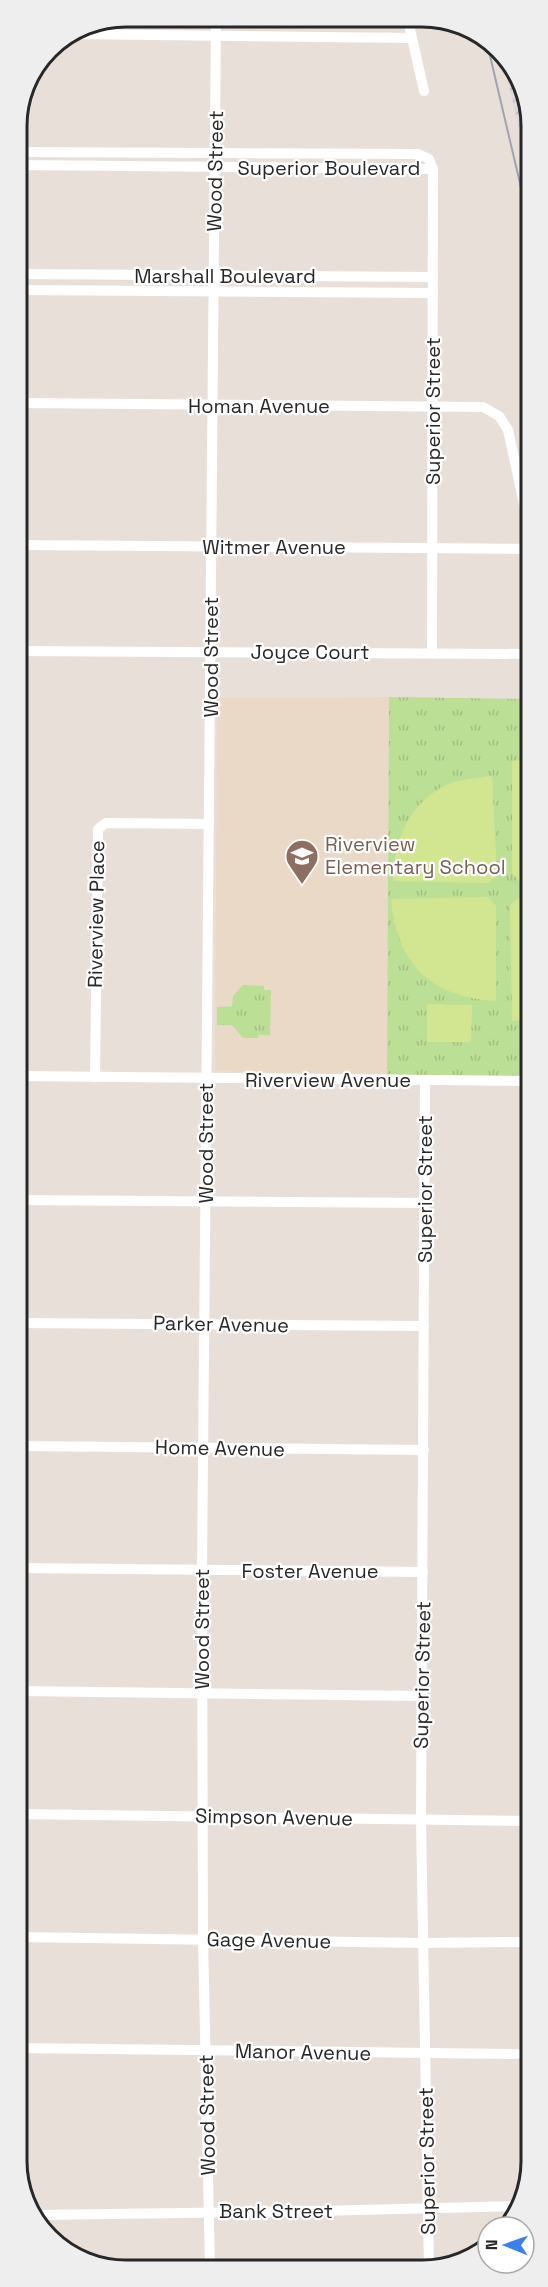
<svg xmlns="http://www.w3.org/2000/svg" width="548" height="2287" font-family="'Space Grotesk',sans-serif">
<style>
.industrial{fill:url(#industrial-furrows)}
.education{fill:#ebd9c8}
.grass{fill:url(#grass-tufts)}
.cemetery{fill:url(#cemetery-stones)}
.pitch{fill:#d2e692}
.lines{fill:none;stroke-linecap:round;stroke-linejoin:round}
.minor{stroke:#fff;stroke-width:10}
.rail{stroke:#9ca3b1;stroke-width:2}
.labels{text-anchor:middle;stroke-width:4.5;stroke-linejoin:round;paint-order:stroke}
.street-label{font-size:20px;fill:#272727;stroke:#fff}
.education-label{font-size:20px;fill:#785e54;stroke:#fff;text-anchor:start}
.rim{fill:none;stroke:#272727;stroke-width:3}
</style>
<defs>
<pattern id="industrial-furrows" width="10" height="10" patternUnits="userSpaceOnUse" patternTransform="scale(1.5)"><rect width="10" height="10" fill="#dad9e2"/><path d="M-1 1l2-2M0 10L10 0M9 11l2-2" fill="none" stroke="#bbbac2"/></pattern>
<pattern id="grass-tufts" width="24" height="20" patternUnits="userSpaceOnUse" patternTransform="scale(1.5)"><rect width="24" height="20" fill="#bcdf96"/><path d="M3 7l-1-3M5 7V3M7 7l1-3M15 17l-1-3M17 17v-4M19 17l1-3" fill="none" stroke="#a2bf81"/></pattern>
<pattern id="cemetery-stones" width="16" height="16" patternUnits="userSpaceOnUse" patternTransform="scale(1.5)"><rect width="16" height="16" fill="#c7d3b0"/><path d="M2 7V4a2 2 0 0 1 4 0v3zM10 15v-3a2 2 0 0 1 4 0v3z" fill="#abb597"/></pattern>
</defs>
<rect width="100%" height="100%" fill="#e9dfd9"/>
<path class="industrial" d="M501,52L504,53L531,111V180Z"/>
<path class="education" d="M389,697L387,1076L215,1071L217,698Z"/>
<g class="grass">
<path d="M389,697L531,699V1077L387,1076Z"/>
<path d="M243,985L264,986V990H271L270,1035H258V1038H243L232,1025H217V1007L232,1006L233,996Z"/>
</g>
<path class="cemetery" d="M531,1933V2168L524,2186Z"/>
<g class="pitch">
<path d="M531,759V883H521L512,873V761Z"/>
<path d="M492,776L497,875L489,883L393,881C394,841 408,804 446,785C460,779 477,778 492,776Z"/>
<path d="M489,897L496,906V1001C430,997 397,964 391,899Z"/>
<path d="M520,897H531V1019L512,1021L510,905Z"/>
<path d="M427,1004L472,1005L471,1042H427Z"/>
</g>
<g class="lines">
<g class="minor">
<path d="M408,20L424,91"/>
<path d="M70,34L412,38"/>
<path d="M17,152L418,154L429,159L433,169L432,652"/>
<path d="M17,165L433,169"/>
<path d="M17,274L433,277"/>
<path d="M17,290L433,293"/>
<path d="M17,403L483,407L499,416L508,430L531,536"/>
<path d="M17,545L531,549"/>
<path d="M17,651L531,654"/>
<path d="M18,715L23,105"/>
<path d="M17,1076L531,1081"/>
<path d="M95,1077L98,829L106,823L209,824"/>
<path d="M425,1080L421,1820L429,2269"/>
<path d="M17,1200L425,1203"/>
<path d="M17,1323L424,1326"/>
<path d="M17,1446L424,1450"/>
<path d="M17,1568L423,1572"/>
<path d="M17,1691L422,1696"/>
<path d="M17,1814L531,1821"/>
<path d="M17,1937L422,1943L521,1942"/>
<path d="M17,2048L517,2054"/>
<path d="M37,2215L318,2211L516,2206"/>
<path d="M210,2269L203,1938L202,1570L216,18"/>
</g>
<path class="rail" d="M487,43L531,230"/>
</g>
<defs>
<symbol id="school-pin" viewBox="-11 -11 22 30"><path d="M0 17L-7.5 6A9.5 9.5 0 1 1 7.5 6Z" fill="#8d6e63" stroke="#fff"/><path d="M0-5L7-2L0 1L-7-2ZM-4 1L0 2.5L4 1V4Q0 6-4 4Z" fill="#fff"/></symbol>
</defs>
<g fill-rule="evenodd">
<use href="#school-pin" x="283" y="837" width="38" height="52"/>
</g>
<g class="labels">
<g class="street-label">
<text x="329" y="175">Superior Boulevard</text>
<text transform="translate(215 171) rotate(-89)" y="7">Wood Street</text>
<text x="225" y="283">Marshall Boulevard</text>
<text x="259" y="413">Homan Avenue</text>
<text transform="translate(433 411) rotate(-90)" y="7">Superior Street</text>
<text x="274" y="554">Witmer Avenue</text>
<text x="310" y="659">Joyce Court</text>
<text transform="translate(211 657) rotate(-90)" y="7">Wood Street</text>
<text transform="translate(96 914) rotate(-89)" y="7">Riverview Place</text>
<text x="328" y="1087">Riverview Avenue</text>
<text transform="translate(206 1143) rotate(-90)" y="7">Wood Street</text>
<text transform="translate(425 1189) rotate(-90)" y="7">Superior Street</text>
<text transform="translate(221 1324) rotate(1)" y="7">Parker Avenue</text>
<text transform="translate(220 1448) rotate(1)" y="7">Home Avenue</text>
<text x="310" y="1578">Foster Avenue</text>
<text transform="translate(202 1629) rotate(-90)" y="7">Wood Street</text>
<text transform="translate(422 1675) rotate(-89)" y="7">Superior Street</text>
<text transform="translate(274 1817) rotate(1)" y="7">Simpson Avenue</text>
<text transform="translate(269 1940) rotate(1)" y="7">Gage Avenue</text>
<text transform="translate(303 2052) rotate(1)" y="7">Manor Avenue</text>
<text transform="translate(207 2115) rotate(-91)" y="7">Wood Street</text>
<text transform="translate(427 2161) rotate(-91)" y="7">Superior Street</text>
<text x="276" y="2218">Bank Street</text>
</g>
<g class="education-label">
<text x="325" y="851">Riverview<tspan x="325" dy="23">Elementary School</tspan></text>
</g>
</g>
<path d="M0 0H548V2287H0ZM126 27H422A99 99 0 0 1 521 126V2161A99 99 0 0 1 422 2260H126A99 99 0 0 1 27 2161V126A99 99 0 0 1 126 27Z" fill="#eee" fill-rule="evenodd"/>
<path class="rim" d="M126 27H422A99 99 0 0 1 521 126V2161A99 99 0 0 1 422 2260H126A99 99 0 0 1 27 2161V126A99 99 0 0 1 126 27Z"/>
<g transform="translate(506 2245) rotate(271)"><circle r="28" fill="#ffffff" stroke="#a9a9a9" stroke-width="1.5"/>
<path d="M0-4.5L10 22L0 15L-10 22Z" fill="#3c7ff3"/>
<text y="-9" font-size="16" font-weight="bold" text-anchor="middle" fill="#272727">N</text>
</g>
</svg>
